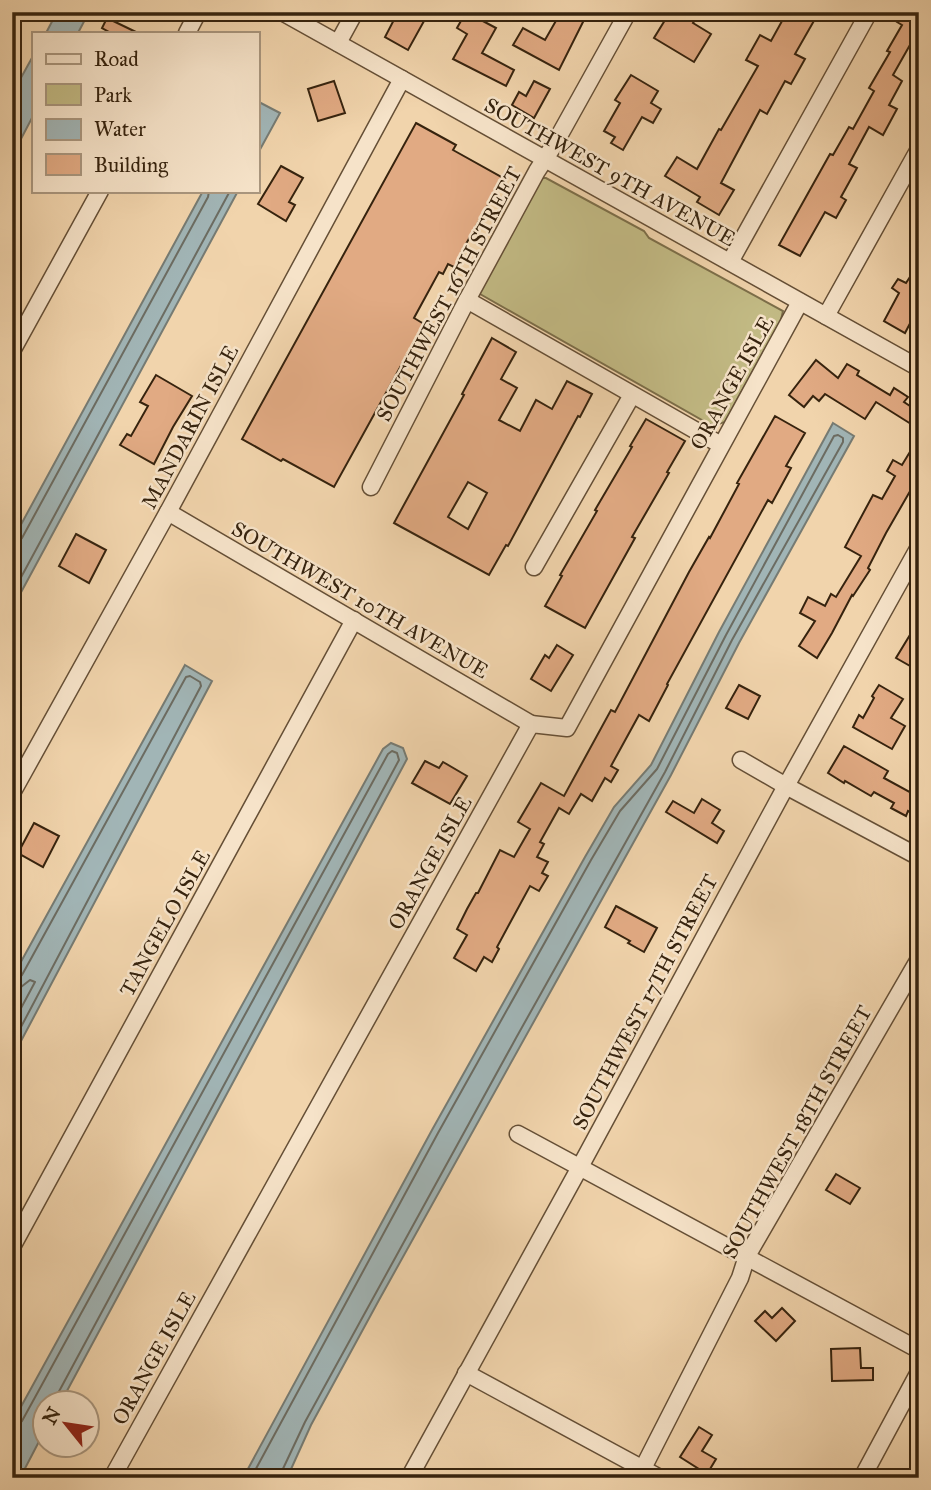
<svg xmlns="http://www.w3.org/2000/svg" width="931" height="1490" font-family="'IM FELL Great Primer',serif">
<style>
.green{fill:#c2ba84;stroke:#7c6e49;stroke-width:2}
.water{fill:#a1b5b6;stroke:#767b73;stroke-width:2}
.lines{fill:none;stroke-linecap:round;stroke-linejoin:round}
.shore{stroke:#6c6c62;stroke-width:2}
.building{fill:#e1aa83;stroke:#36230e;stroke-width:2;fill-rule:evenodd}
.street-casing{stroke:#654f36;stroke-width:19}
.street{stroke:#f6e3c9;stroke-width:16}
.labels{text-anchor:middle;stroke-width:5;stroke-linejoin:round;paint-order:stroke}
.street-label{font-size:21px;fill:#36230e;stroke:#f6e3c9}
</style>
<rect width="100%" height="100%" fill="#f1d4ac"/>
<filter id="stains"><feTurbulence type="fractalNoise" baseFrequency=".00286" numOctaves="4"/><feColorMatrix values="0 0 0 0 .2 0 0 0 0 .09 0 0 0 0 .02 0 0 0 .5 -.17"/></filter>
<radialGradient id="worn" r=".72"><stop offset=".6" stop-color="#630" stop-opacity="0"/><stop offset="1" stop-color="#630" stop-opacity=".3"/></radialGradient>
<path class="green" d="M543,178H546L644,231L649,238L783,311L781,320L725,422L715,425L709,424L480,294V292L539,181Z"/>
<g class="water">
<path d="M57,12H89L78,33H46Z"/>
<path d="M33,56V116L12,156V94Z"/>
<path d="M257,101L280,113L257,155Z"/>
<path d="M203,191H238L12,609V541Z"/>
<path d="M833,423L854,436L739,643L671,775L379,1300L311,1425L287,1478H243L432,1130L585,857L614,807L651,765L719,632Z"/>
<path d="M185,665L212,681L12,1058V978Z"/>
<path d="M391,743L403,748L407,759L61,1402H46L45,1430L20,1478H12V1423L383,749Z"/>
</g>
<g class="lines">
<g class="shore">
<path d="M12,542H18L22,538L208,197L209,191"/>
<path d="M12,594L230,191"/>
<path d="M12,979H18L22,975L186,677L190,676L200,682L201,686L12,1044"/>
<path d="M12,988L21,987L30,980L35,982L12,1025"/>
<path d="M12,1425H18L22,1421L388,754L392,751L397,753L399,760L56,1397L55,1402"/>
<path d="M251,1478L438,1133L591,860L620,811L657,769L726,635L834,436L838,435L843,438V442L732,640L665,772L516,1038L305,1422L281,1473V1478"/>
</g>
</g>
<g class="building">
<path d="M398,12H429L408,50L385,37Z"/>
<path d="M466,12L496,28L482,53L514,70L506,86L453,59L467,34L457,28Z"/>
<path d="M561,12H588L559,70L513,45L523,28L545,40Z"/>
<path d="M670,12H700L693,23L711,34L694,62L654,38Z"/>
<path d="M787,12H819L795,54L805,59L791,84L785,81L767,114L760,110L721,183L734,190L719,215L697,202L700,197L665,176L677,157L697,169L719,129L721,130L758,66L746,60L760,35L771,41Z"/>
<path d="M903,12H919V29L893,75L902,81L889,105L897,109L883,135L869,127L849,164L857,168L841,197L846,200L836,218L825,212L800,256L779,245L830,154L833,155L849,127L853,129L874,91L869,88L890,52L887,51L902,25L897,22Z"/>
<path d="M107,18L138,33H111L102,28Z"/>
<path d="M631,75L658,91L651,103L661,109L653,123L642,117L623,150L611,143L615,137L604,131L620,103L615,100Z"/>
<path d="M334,81L345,113L318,121L308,89Z"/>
<path d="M534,81L550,89L534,118L512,105L519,92L526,96Z"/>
<path d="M416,123L456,145L453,150L503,178L462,251L464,252L456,268L448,264L443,274L439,272L414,318L424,324L334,487L283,459L281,461L242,439Z"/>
<path d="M281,166L303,178L289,202L295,205L286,221L258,204Z"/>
<path d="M919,263V302L914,311L916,312L905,333L884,321L899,293L892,288L898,279L906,283Z"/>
<path d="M492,338L516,352L501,379L517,388L499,420L520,431L536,400L552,409L567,381L592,394L580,417L578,416L508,546L506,545L489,575L394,523L464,395L462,394ZM468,482L487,493L468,529L448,517Z"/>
<path d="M816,360L838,378L847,364L859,371L857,375L890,395L894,388L908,397L904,402L919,412V429L876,402L865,419L825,394L819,401L813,396L804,407L789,395Z"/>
<path d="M156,375L192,396L173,427L154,464L120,445L127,434L131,436L148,406L140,402Z"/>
<path d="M775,416L805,433L786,466L791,468L772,503L768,500L667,684L668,685L649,721L639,715L611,766L618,770L611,782L605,778L592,801L581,794L569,814L559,808L540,842L544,844L537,857L548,862L542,873L548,876L539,891L530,886L497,947L499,949L492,962L484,957L476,971L454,958L467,935L457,929L467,909L476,893H478L500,850L514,857L530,829L518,822L541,783L564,796L611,710L615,712L689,572L709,537L710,538L739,484L737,483Z"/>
<path d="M646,419L685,441L667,472L669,473L632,537L635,538L585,628L545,606L562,576L560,575L597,511L595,510L632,447L630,446Z"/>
<path d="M919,437V479L915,487L913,486L886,533L868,568L870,570L853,596L852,595L832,633L817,658L799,646L815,621L800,613L808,597L825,606L831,594L836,597L861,556L845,547L873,495L882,499L895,476L887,471L893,460L902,465Z"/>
<path d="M76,534L106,550L89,583L59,566Z"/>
<path d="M919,620V671L896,658Z"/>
<path d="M557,645L573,655L551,691L531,679L545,655L549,658Z"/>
<path d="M739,685L760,696L748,719L726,708Z"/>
<path d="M879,685L903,699L891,718L905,726L892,749L853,727L859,715L863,718L874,698L872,696Z"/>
<path d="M844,746L888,771L884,778L919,797V817L908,811L906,816L891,808L894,803L874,792L871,796L845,781L844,783L828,773Z"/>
<path d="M425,761L439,768L443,762L467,776L450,804L412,783Z"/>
<path d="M702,799L720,810L712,823L724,831L717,843L666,812L673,801L694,813Z"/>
<path d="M34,823L59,836L43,867L18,853Z"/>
<path d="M616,906L657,928L644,952L628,943L630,941L605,927Z"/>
<path d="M836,1174L860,1188L850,1204L826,1190Z"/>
<path d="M782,1308L795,1321L776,1341L755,1321L765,1311L772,1318Z"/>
<path d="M860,1348L861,1368H873V1380L832,1381L831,1349Z"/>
<path d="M699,1427L712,1435L702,1451L716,1459L707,1474L680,1457Z"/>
</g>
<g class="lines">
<defs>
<g id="street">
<path d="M282,12L919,368"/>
<path d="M187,33L198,12"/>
<path d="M338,43L355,12"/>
<path d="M730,262L869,12"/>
<path d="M467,300L721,445"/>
<path d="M826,316L919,149"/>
<path d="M12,351L100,191"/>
<path d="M371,487L467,300L537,171L554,145L628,12"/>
<path d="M168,512L531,724"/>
<path d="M534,567L632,395"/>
<path d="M741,760L786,786L919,857"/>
<path d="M12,793L168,512L402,79"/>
<path d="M518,1134L919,1350"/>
<path d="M12,1247L354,620"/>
<path d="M466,1373L660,1478"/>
<path d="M112,1478L531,724L567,728L800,302"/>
<path d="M409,1478L580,1167L786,786L919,547"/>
<path d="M638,1478L740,1278L747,1256L919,959"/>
<path d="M862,1478L919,1372"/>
</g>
</defs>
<use href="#street" class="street-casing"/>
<use href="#street" class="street"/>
</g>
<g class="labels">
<g class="street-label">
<text transform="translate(610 172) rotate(29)" y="7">SOUTHWEST 9TH AVENUE</text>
<text transform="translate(449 294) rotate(-62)" y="7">SOUTHWEST 16TH STREET</text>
<text transform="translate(732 383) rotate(-61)" y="7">ORANGE ISLE</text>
<text transform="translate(190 427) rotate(-62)" y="7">MANDARIN ISLE</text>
<text transform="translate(360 600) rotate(30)" y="7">SOUTHWEST 10TH AVENUE</text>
<text transform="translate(430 863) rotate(-61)" y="7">ORANGE ISLE</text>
<text transform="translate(165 923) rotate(-61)" y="7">TANGELO ISLE</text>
<text transform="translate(645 1002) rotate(-62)" y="7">SOUTHWEST 17TH STREET</text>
<text transform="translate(797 1132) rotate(-61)" y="7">SOUTHWEST 18TH STREET</text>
<text transform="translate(154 1358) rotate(-61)" y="7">ORANGE ISLE</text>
</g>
</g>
<rect width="931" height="1490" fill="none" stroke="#f1d4ac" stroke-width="42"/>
<rect x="14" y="14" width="903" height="1462" fill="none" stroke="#36230e" stroke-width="3.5"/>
<rect x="21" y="21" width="889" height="1448" fill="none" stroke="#36230e" stroke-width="2"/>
<rect x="32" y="32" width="228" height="161" fill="#f6e3c9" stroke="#a9967e" stroke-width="2"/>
<rect x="46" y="54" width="35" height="10" fill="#f6e3c9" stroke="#a9967e" stroke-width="2"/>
<text x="94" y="66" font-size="21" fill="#36230e">Road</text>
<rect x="46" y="84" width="35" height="21" fill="#c2ba84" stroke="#a9967e" stroke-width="2"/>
<text x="94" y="102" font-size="21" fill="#36230e">Park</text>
<rect x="46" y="119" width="35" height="21" fill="#a1b5b6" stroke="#a9967e" stroke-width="2"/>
<text x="94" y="136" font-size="21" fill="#36230e">Water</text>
<rect x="46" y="154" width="35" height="21" fill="#e1aa83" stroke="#a9967e" stroke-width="2"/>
<text x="94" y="172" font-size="21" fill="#36230e">Building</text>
<g transform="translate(66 1424) rotate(300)"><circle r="33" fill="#f6e3c9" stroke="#a9967e" stroke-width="2"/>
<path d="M0-5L12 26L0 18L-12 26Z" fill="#8f2418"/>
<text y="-10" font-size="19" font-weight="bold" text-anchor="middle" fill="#36230e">N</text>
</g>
<rect width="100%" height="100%" filter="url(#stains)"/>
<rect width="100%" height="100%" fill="url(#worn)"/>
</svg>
